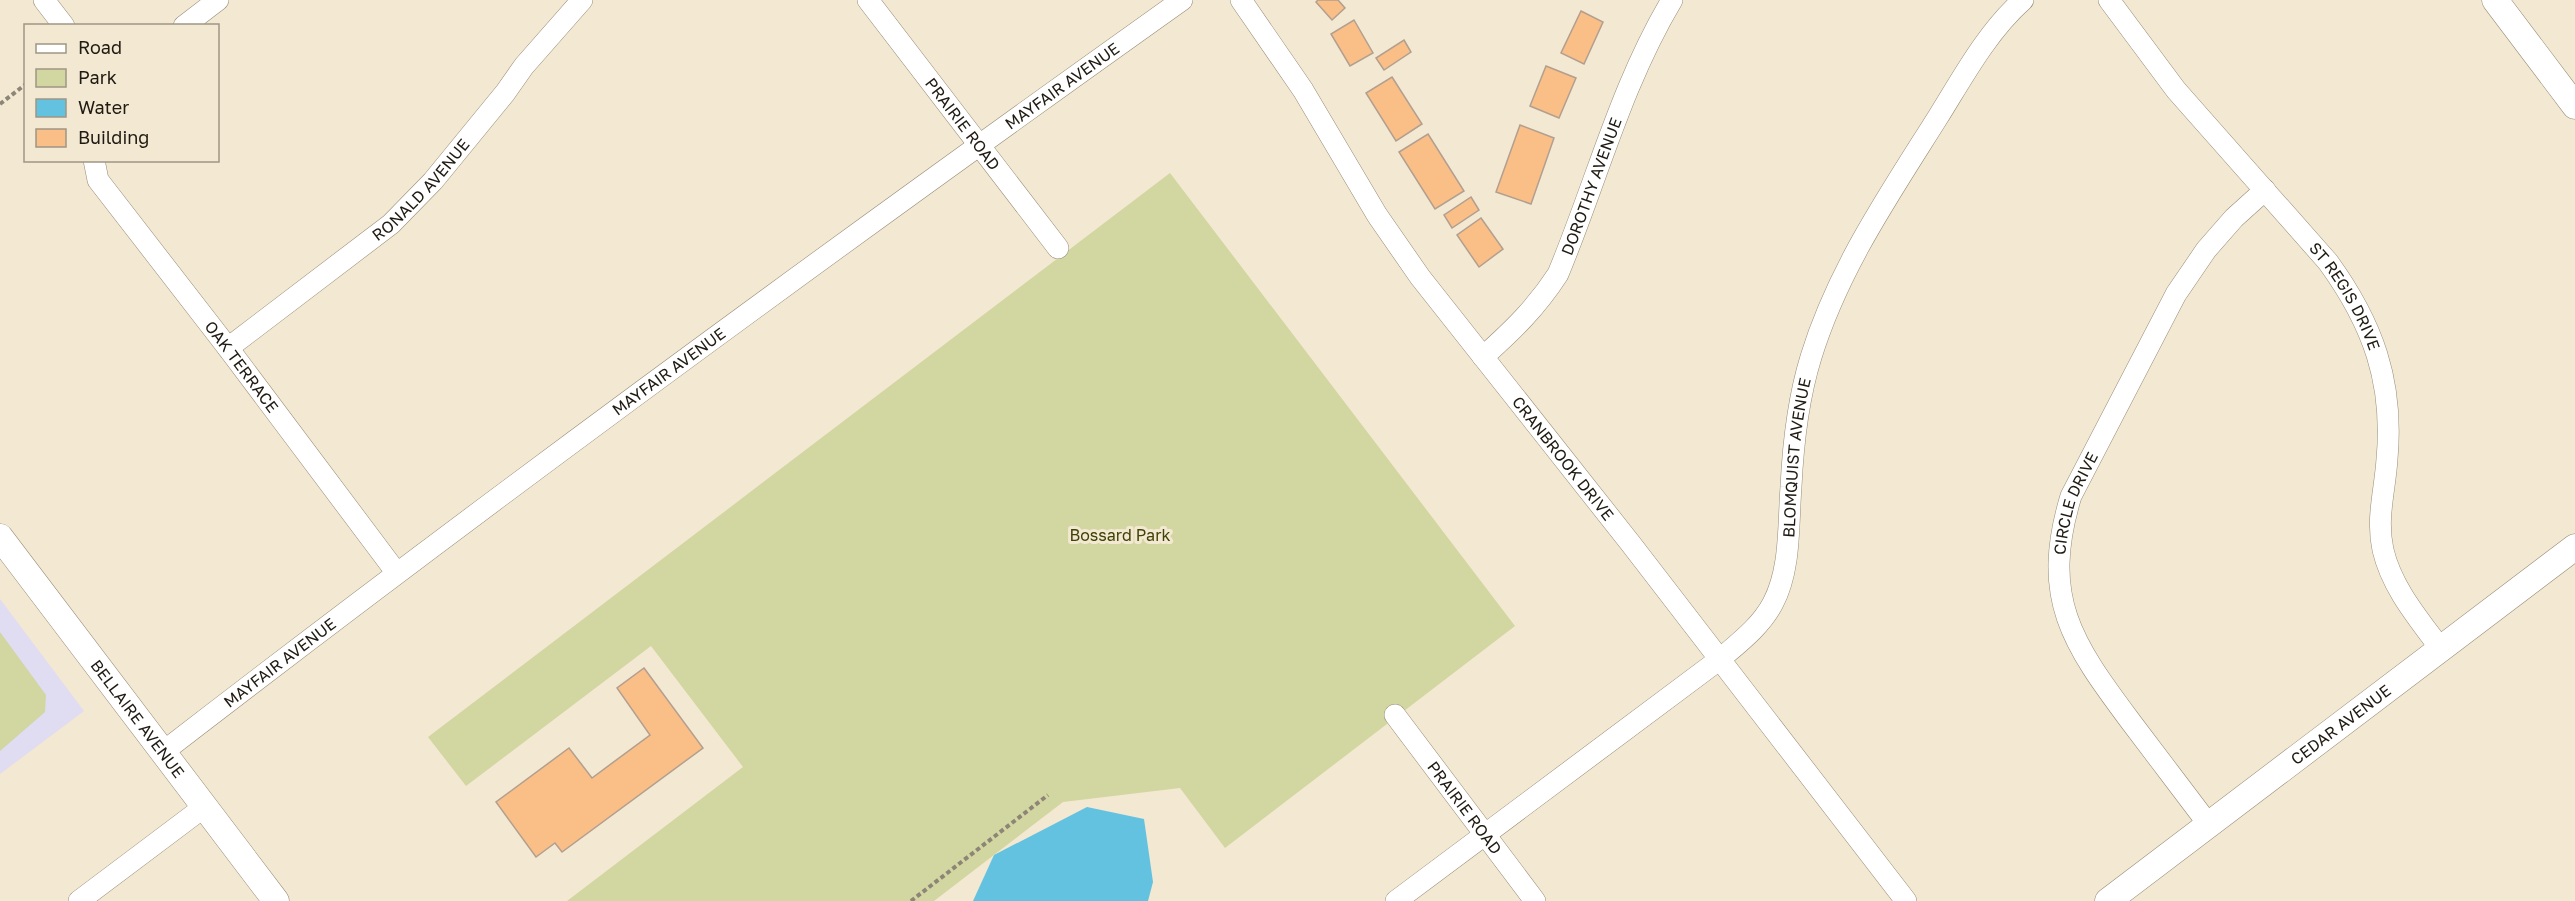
<svg xmlns="http://www.w3.org/2000/svg" width="2575" height="901" font-family="'Golos Text',sans-serif">
<style>
.education{fill:#e0dcf2}
.green{fill:#d2d6a1}
.water{fill:#63c2e0}
.building{fill:#fabe87;stroke:#b29f8f;stroke-width:1.5}
.lines{fill:none;stroke-linecap:round;stroke-linejoin:round}
.minor-casing{stroke:#978c78;stroke-width:22}
.tertiary-casing{stroke:#978c78;stroke-width:27}
.path{stroke:#8d8575;stroke-width:4;stroke-dasharray:4.5 3;stroke-linecap:butt}
.minor{stroke:#fff;stroke-width:21}
.tertiary{stroke:#fff;stroke-width:26}
.labels{text-anchor:middle;stroke-width:6;stroke-linejoin:round;paint-order:stroke}
.street-label{font-size:16px;fill:#1f1a12;stroke:#f3e8d2}
.park-label{font-size:16px;fill:#404306;stroke:#f3e8d2}
</style>
<rect width="100%" height="100%" fill="#f3e8d2"/>
<path class="education" d="M0,599L84,711L0,774Z"/>
<g class="green">
<path d="M1170,173L1515,626L1225,848L1180,788L1063,802L934,901H567L743,767L651,646L466,786L428,737Z"/>
<path d="M0,632L46,695L45,712L0,751Z"/>
</g>
<path class="water" d="M1087,807L1144,819L1153,882L1148,901H973L994,855Z"/>
<g class="building">
<path d="M1318,0H1338L1345,8L1332,20L1316,2Z"/>
<path d="M1581,11L1603,22L1584,64L1561,53Z"/>
<path d="M1354,20L1373,53L1350,66L1331,34Z"/>
<path d="M1404,40L1411,52L1384,70L1376,58Z"/>
<path d="M1546,66L1576,78L1559,118L1530,106Z"/>
<path d="M1392,77L1422,124L1396,141L1366,93Z"/>
<path d="M1520,125L1554,138L1531,204L1496,192Z"/>
<path d="M1428,134L1464,191L1435,209L1399,152Z"/>
<path d="M1471,197L1479,210L1452,228L1444,215Z"/>
<path d="M1481,218L1503,249L1479,267L1457,235Z"/>
<path d="M644,668L703,748L562,852L555,843L536,857L496,802L569,748L592,778L650,735L617,688Z"/>
</g>
<g class="lines">
<defs>
<g id="minor">
<path d="M44,0L64,26"/>
<path id="s1" d="M868,0L1058,248"/>
<path id="s2" d="M1241,0L1303,90L1377,215L1420,277L1631,544L1906,901"/>
<path id="s3" d="M2109,0L2176,90L2328,262C2373,324 2394,382 2387,459C2385,491 2376,518 2383,550C2392,588 2418,618 2440,648"/>
<path d="M184,26L218,0"/>
<path id="s4" d="M94,160L98,180L228,348L396,572"/>
<path id="s5" d="M228,348L391,224L433,181L505,93L524,66L582,0"/>
<path id="s6" d="M1483,357C1513,330 1536,308 1558,274C1596,183 1621,85 1672,0"/>
<path id="s7" d="M1395,715L1535,901"/>
<path id="s8" d="M163,752C497,494 838,245 1182,0"/>
<path id="s9" d="M2209,825C2183,791 2157,756 2131,722C2072,643 2040,598 2071,496L2176,294L2206,250L2234,218L2265,190"/>
<path d="M79,901L204,807"/>
<path id="s10" d="M1396,901L1720,659C1740,642 1761,626 1773,603C1791,569 1788,525 1791,487C1793,444 1798,399 1811,357C1838,269 1889,195 1938,117C1963,77 1987,32 2023,0"/>
</g>
<g id="tertiary">
<path d="M2495,0L2575,106"/>
<path id="s11" d="M0,537L276,901"/>
<path id="s12" d="M2108,901L2575,547"/>
</g>
</defs>
<use href="#minor" class="minor-casing"/>
<use href="#tertiary" class="tertiary-casing"/>
<g class="path">
<path d="M0,104L26,84"/>
<path d="M911,901L1048,795"/>
</g>
<use href="#minor" class="minor"/>
<use href="#tertiary" class="tertiary"/>
</g>
<g class="labels">
<g class="street-label">
<text dy="6" stroke="none"><textPath href="#s8" startOffset="1119">MAYFAIR AVENUE</textPath></text>
<text dy="6" stroke="none"><textPath href="#s1" startOffset="156">PRAIRIE ROAD</textPath></text>
<text dy="6" stroke="none"><textPath href="#s6" startOffset="206">DOROTHY AVENUE</textPath></text>
<text dy="6" stroke="none"><textPath href="#s5" startOffset="250">RONALD AVENUE</textPath></text>
<text dy="6" stroke="none"><textPath href="#s3" startOffset="380">ST REGIS DRIVE</textPath></text>
<text dy="6" stroke="none"><textPath href="#s4" startOffset="256">OAK TERRACE</textPath></text>
<text dy="6" stroke="none"><textPath href="#s8" startOffset="633">MAYFAIR AVENUE</textPath></text>
<text dy="6" stroke="none"><textPath href="#s2" startOffset="561">CRANBROOK DRIVE</textPath></text>
<text dy="6" stroke="none"><textPath href="#s10" startOffset="630">BLOMQUIST AVENUE</textPath></text>
<text dy="6" stroke="none"><textPath href="#s9" startOffset="370">CIRCLE DRIVE</textPath></text>
<text dy="6" stroke="none"><textPath href="#s8" startOffset="147">MAYFAIR AVENUE</textPath></text>
<text dy="6" stroke="none"><textPath href="#s11" startOffset="228">BELLAIRE AVENUE</textPath></text>
<text dy="6" stroke="none"><textPath href="#s12" startOffset="292">CEDAR AVENUE</textPath></text>
<text dy="6" stroke="none"><textPath href="#s7" startOffset="116">PRAIRIE ROAD</textPath></text>
</g>
<g class="park-label">
<text x="1120" y="541">Bossard Park</text>
</g>
</g>
<rect x="24" y="24" width="195" height="138" fill="#f3e8d2" stroke="#9e9685" stroke-width="1.5"/>
<rect x="36" y="44" width="30" height="9" fill="#ffffff" stroke="#9e9685" stroke-width="1.5"/>
<text x="78" y="54" font-size="18" fill="#1f1a12">Road</text>
<rect x="36" y="69" width="30" height="18" fill="#d2d6a1" stroke="#9e9685" stroke-width="1.5"/>
<text x="78" y="84" font-size="18" fill="#1f1a12">Park</text>
<rect x="36" y="99" width="30" height="18" fill="#63c2e0" stroke="#9e9685" stroke-width="1.5"/>
<text x="78" y="114" font-size="18" fill="#1f1a12">Water</text>
<rect x="36" y="129" width="30" height="18" fill="#fabe87" stroke="#9e9685" stroke-width="1.5"/>
<text x="78" y="144" font-size="18" fill="#1f1a12">Building</text>
</svg>
